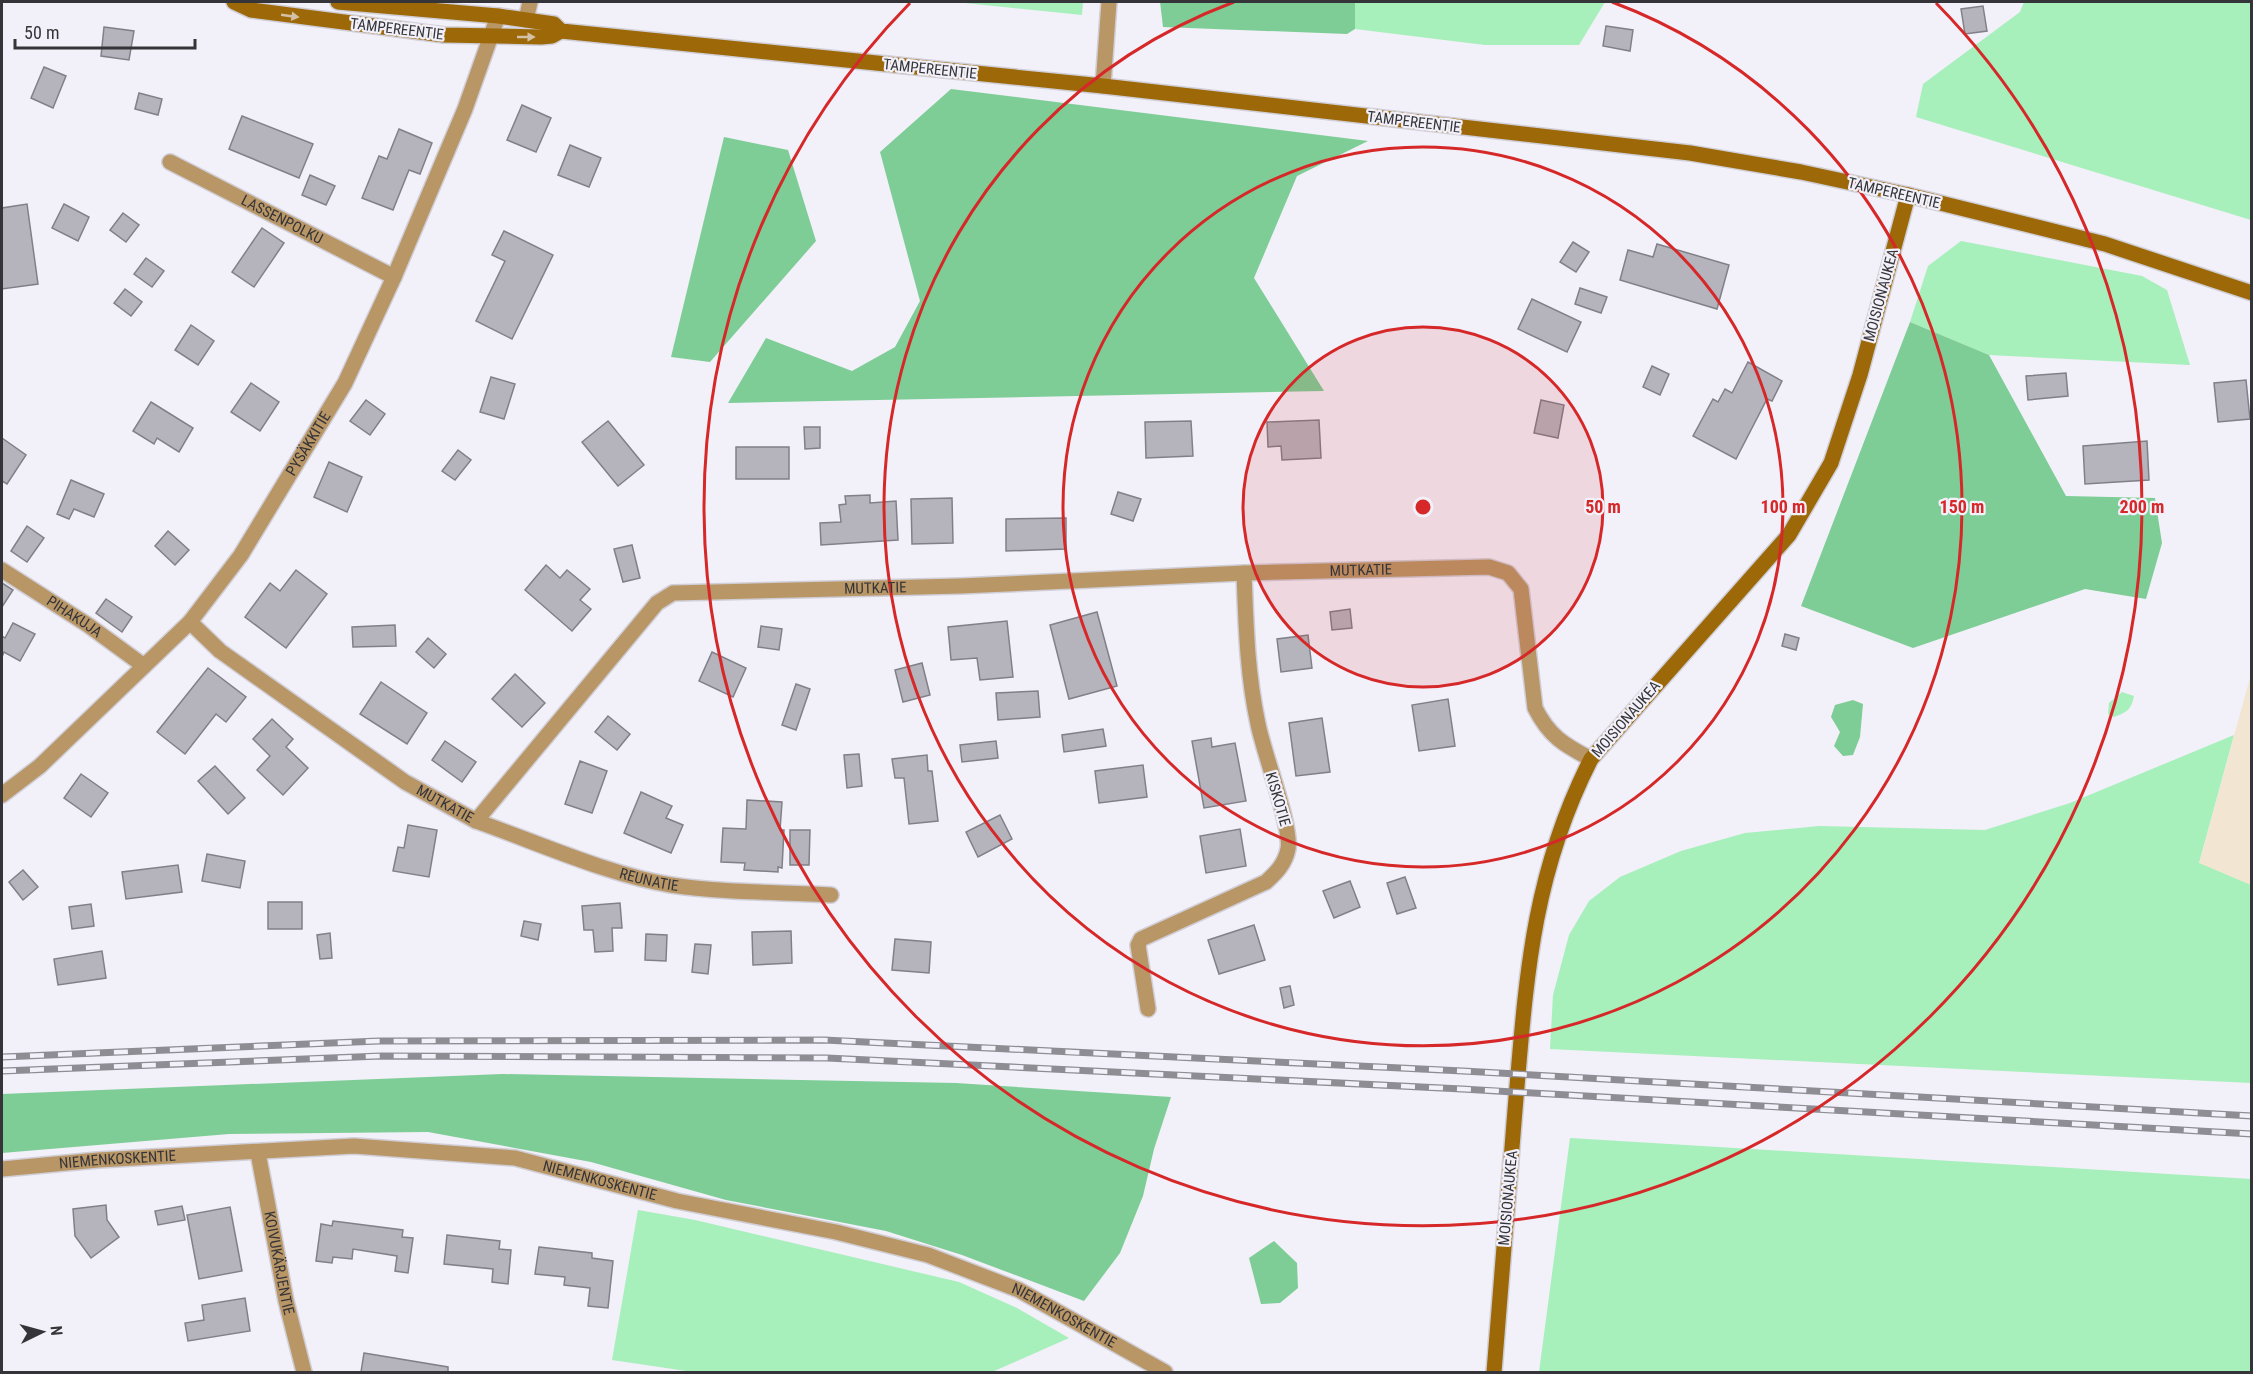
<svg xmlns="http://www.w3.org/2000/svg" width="2253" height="1374" font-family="'Roboto Condensed',sans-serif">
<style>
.industrial{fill:#f2e6d2}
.green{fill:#a7efbb}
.forest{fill:#7ecd96}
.building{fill:#b5b3bc;stroke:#818088;stroke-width:1.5}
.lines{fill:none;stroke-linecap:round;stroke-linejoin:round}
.street-casing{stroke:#d0ced6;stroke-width:18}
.secondary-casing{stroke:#d0ced6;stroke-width:18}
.street{stroke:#b99666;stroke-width:15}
.secondary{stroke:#9c6808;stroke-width:15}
.rail-casing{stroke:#8f8d94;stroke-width:7}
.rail{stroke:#f2f0f9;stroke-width:4.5;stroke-dasharray:14;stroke-linecap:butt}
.oneway{fill:#d4c0a5}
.ring{fill:none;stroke:#d62828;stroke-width:3}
.labels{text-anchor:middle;stroke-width:4.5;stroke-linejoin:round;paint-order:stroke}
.street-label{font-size:15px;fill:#353438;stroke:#f2f0f9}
.centre{fill:#d62828;stroke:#f2f0f9;stroke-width:3}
.ring-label{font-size:18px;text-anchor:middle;font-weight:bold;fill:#d62828;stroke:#f2f0f9;stroke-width:4.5;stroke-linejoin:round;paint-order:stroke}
</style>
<rect width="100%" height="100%" fill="#f2f0f9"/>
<path class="industrial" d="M2251,674V885L2199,864Z"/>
<g class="green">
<path d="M955,2H1083L1082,15Z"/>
<path d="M1355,2H1605L1579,45H1485L1355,29Z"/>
<path d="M2024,2H2251V220L1916,117L1923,84L2020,12Z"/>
<path d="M1961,241L2142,276L2167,290L2190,365L1989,355L1910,322L1928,266Z"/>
<path d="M2122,692L2134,696C2131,710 2127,712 2114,717L2108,714L2109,703Z"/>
<path d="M2234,735L2199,863L2251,885V1083L1550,1049L1553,995L1569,935L1589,901L1620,877L1681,851L1745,833L1819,826L1985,830L2070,803Z"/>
<path d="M1570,1138L2251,1179V1372H1539Z"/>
<path d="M638,1210L695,1220L959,1282L1017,1308L1069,1338L992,1372H693L612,1360Z"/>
</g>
<g class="forest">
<path d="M1160,2H1355V29L1347,34L1163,27Z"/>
<path d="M951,89L1368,141L1297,176L1254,278L1324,391L728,403L766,338L852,371L895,347L920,301L880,152Z"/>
<path d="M724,137L788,150L816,241L710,362L671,357Z"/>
<path d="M1910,322L1989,355L2066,496L2155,498L2162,543L2146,599L2085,589L1913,648L1801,606Z"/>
<path d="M1853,700L1863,704L1860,737L1853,755L1843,756L1834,746L1840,732L1831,717L1835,705Z"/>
<path d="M502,1074L956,1083L1171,1097L1154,1149L1143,1196L1120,1253L1084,1301L962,1255L886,1231L726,1200L591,1162L428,1132L229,1134L2,1153V1094Z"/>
<path d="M1274,1241L1297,1263L1298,1288L1280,1303L1261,1304L1249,1258Z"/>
</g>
<g class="building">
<path d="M1983,6L1987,31L1965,34L1961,9Z"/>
<path d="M1606,26L1633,30L1630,51L1603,46Z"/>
<path d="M104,27L134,31L129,60L101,56Z"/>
<path d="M44,67L66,76L53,108L31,98Z"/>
<path d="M139,93L162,99L158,115L135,109Z"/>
<path d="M522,105L551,118L536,152L507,140Z"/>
<path d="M242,116L313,144L299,178L229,149Z"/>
<path d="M399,129L432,143L420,174L409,170L393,210L362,198L379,156L387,159Z"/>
<path d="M570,145L601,158L589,187L558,175Z"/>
<path d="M310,175L335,186L326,205L302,195Z"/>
<path d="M27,204L38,284L2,289V208Z"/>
<path d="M64,204L89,217L78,241L52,228Z"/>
<path d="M123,213L139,225L126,242L110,230Z"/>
<path d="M262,228L284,243L254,287L232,272Z"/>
<path d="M504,231L553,255L512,339L476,321L505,261L492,255Z"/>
<path d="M1573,242L1589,252L1576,272L1560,262Z"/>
<path d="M1657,244L1729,265L1717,309L1620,280L1628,250L1653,257Z"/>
<path d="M146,258L164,271L152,287L134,274Z"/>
<path d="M1580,288L1607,297L1601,313L1575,304Z"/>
<path d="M125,289L142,302L131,316L114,303Z"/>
<path d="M1532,299L1581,322L1567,352L1518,329Z"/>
<path d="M191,325L214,341L198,365L175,350Z"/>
<path d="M1748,362L1782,381L1772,401L1767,399L1736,459L1693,436L1713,399L1718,402L1725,389L1732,393Z"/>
<path d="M1652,366L1669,374L1660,395L1643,387Z"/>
<path d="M2066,373L2068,396L2028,400L2026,376Z"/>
<path d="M491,377L515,384L504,419L480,412Z"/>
<path d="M2246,380L2250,419L2218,422L2214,383Z"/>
<path d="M251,383L279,402L260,431L231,412Z"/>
<path d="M366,400L385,414L370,435L350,421Z"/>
<path d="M1541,400L1564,405L1558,438L1534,433Z"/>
<path d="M151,402L193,428L179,452L157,438L154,444L133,431Z"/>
<path d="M1319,420L1321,458L1282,460L1281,446L1268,447L1267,422Z"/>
<path d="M608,421L644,465L618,486L582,442Z"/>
<path d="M1191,421L1193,456L1146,458L1145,422Z"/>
<path d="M804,427H820V448L805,449Z"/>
<path d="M2,438L26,455L7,484L2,481Z"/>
<path d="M2147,441L2149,480L2085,484L2083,446Z"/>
<rect x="736" y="447" width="53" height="32"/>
<path d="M458,450L471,460L455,480L442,471Z"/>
<path d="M329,462L362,477L347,512L314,497Z"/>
<path d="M71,480L104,494L94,517L74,509L69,519L57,514Z"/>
<path d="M1118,492L1141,499L1133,521L1111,514Z"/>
<path d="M870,495V503L896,501L898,540L821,545L820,523L841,522L839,505L846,504L845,496Z"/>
<path d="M952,498L953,543L912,544L911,499Z"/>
<path d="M1066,518V549L1006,551V519Z"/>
<path d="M27,526L44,538L27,562L11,551Z"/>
<path d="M168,531L189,550L175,565L155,546Z"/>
<path d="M632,545L640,578L623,582L614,549Z"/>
<path d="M546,565L560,578L567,570L590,589L580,600L591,609L572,631L525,590Z"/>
<path d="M296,570L327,594L286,648L245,617L270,583L280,591Z"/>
<path d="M2,583L13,590L2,607Z"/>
<path d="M106,599L132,617L122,632L96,613Z"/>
<path d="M1350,609L1352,628L1332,630L1330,612Z"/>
<path d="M1097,612L1117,686L1069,699L1050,625Z"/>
<path d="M1007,621L1013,677L980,680L977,658L951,660L948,627Z"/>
<path d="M13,623L35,634L20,661L4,652L2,657V636L5,638Z"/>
<path d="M395,625L396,646L353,647L352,627Z"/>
<path d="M761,626L782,629L779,650L758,647Z"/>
<path d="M1785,634L1799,638L1796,650L1782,646Z"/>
<path d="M1308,635L1312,668L1281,672L1277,639Z"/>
<path d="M428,638L446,654L434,668L416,652Z"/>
<path d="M712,652L746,668L733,697L699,681Z"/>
<path d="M922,663L930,695L903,702L895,670Z"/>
<path d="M208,668L246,697L226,722L216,714L185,754L157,732Z"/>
<path d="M515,674L545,703L522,727L492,699Z"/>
<path d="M381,682L427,713L407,744L360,714Z"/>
<path d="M796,684L810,689L796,730L782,725Z"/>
<path d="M1038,691L1040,717L998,720L996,693Z"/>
<path d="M1448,699L1455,746L1419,751L1412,705Z"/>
<path d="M608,716L630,734L617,750L595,732Z"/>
<path d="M1322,718L1330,772L1296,776L1289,723Z"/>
<path d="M272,719L293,739L286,747L308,768L283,795L257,770L270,756L253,739Z"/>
<path d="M1103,729L1106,746L1064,752L1062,735Z"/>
<path d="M1211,738L1212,747L1235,743L1246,801L1204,808L1192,741Z"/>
<path d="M445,741L476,762L462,782L432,760Z"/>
<path d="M996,741L998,758L962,762L960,745Z"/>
<path d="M859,754L862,786L847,788L844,755Z"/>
<path d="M927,755L928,771H932L938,821L909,824L904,778H895L892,759Z"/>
<path d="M580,761L607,771L592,813L565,804Z"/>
<path d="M1143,765L1147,797L1099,803L1095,771Z"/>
<path d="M215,766L245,798L228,814L198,781Z"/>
<path d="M81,774L108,793L91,817L64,798Z"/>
<path d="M641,792L672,806L666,818L683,825L671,853L624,833Z"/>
<path d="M747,800L782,802L780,830H784L782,868L778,867V872L744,870L745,863L721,862L723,828L746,829Z"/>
<path d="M1000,815L1012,839L978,857L966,832Z"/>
<path d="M408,825L437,830L429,877L393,871L398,847L404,848Z"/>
<path d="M1240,829L1246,866L1206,873L1200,836Z"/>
<path d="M790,830H810L809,865H790Z"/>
<path d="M207,854L245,861L240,888L202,881Z"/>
<path d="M178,865L182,892L126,899L122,872Z"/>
<path d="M23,870L38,887L23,900L9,882Z"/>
<path d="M1405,877L1416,908L1397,914L1387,883Z"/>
<path d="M1350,881L1360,907L1334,918L1323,891Z"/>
<rect x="268" y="902" width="34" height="27"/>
<path d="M620,903L622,928H612L613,951L595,952L593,930H584L582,906Z"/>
<path d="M91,904L94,926L72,929L69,907Z"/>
<path d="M524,921L541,924L538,940L521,936Z"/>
<path d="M1254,925L1265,960L1219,974L1208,940Z"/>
<path d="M791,931L792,963L753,965L752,932Z"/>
<path d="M330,933L332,958L320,959L317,935Z"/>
<path d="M646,934L667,935L666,961L645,960Z"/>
<path d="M895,939L931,942L929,973L892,970Z"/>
<path d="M695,944L711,945L708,974L692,972Z"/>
<path d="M102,951L106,978L58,985L54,959Z"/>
<path d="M1290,986L1294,1005L1284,1008L1280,988Z"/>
<path d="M106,1205L107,1220L119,1237L91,1258L75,1236L73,1209Z"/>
<path d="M182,1206L185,1220L158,1225L155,1211Z"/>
<path d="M230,1207L242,1271L199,1279L187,1215Z"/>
<path d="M333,1221L403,1230L402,1237L413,1238L408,1273L395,1271L397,1256L353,1249L352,1259L333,1257L332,1263L316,1261L321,1224L332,1226Z"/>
<path d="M447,1235L500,1241L499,1249L511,1250L508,1284L492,1282L493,1269L444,1264Z"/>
<path d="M539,1247L592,1253V1258L613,1261L608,1308L588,1306L590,1288L564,1285L565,1277L535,1274Z"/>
<path d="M245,1298L250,1331L188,1341L185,1323L204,1320L202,1305Z"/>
<path d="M364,1353L448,1367V1372H361Z"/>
</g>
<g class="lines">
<defs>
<g id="street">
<path d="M526,20L530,2"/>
<path d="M1103,86L1109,2"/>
<path id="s1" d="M170,162L394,277"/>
<path id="s2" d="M2,570L88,625L144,666"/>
<path id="s3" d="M190,622L220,651L405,782L476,821L657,603L673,593L961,586L1244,573L1489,567L1508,573L1521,589L1535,708C1549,736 1564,745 1591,759"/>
<path id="s4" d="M2,795L40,766L190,622L241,555L345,383L394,277L465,109L498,16"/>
<path id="s5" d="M476,821C536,842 609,875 671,885C724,893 778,892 831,895"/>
<path d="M1148,1009L1138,945L1141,939L1266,882C1276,873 1285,864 1288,849C1292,827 1263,751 1258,724C1247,674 1246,624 1244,573"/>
<path id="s6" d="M258,1153L286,1301L304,1372"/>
<path id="s7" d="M2,1169L98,1160L354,1146L515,1158L677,1201L836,1232L928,1255L1019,1290L1165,1372"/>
</g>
<g id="secondary">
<path d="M234,2L251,10L444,35L541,37L552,36L561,31"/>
<path d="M338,2L498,16L554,24L561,31L1103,86L1690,153L1801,172L1908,195L2105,244L2252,293"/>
<path d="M1494,1372C1501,1285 1508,1198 1515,1110C1526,982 1531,877 1591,759L1789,535L1831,463L1860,375L1908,195"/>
</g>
</defs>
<use href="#street" class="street-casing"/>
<use href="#secondary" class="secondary-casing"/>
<use href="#street" class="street"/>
<use href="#secondary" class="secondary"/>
<defs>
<g id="rail">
<path d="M2,1057L379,1041L824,1040L1463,1071L2252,1116"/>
<path d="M2,1071L381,1056L827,1058L1462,1089L2252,1134"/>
</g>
</defs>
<use href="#rail" class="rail-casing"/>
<use href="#rail" class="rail"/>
</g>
<defs><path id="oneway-solid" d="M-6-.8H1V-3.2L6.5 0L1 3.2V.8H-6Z" transform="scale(1.5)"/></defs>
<g class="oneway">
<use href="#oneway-solid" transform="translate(290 16) rotate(8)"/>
<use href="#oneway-solid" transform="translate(526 37)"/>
</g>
<circle cx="1423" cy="507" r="180" fill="#d62828" fill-opacity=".12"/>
<g class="ring">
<circle cx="1423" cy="507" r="180"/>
<circle cx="1423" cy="507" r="360"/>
<path d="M1612 2A539 539 0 1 1 1234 2"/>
<path d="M1936 3A719 719 0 1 1 910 3"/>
</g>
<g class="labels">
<g class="street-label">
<text transform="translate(397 29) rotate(7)" y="5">TAMPEREENTIE</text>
<text transform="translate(930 69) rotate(6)" y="5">TAMPEREENTIE</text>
<text transform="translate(1414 122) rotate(7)" y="5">TAMPEREENTIE</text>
<text transform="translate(1894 193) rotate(13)" y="5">TAMPEREENTIE</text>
<text dy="5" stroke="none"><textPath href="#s1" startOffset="126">LASSENPOLKU</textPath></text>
<text transform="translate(1881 295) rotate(-75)" y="5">MOISIONAUKEA</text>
<text dy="5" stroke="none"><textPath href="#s4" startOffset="470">PYSÄKKITIE</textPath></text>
<text dy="5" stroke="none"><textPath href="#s3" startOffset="1340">MUTKATIE</textPath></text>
<text dy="5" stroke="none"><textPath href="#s3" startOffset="854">MUTKATIE</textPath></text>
<text dy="5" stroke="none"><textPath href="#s2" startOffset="86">PIHAKUJA</textPath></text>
<text transform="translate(1626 719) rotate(-49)" y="5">MOISIONAUKEA</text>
<text transform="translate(1278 799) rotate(74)" y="5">KISKOTIE</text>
<text dy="5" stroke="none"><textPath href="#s3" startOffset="314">MUTKATIE</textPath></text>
<text dy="5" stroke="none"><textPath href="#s5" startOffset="183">REUNATIE</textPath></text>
<text dy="5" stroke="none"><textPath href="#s7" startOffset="116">NIEMENKOSKENTIE</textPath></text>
<text dy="5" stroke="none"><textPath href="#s7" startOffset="602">NIEMENKOSKENTIE</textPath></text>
<text transform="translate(1508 1198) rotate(-85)" y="5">MOISIONAUKEA</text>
<text dy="5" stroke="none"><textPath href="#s6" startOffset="112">KOIVUKÄRJENTIE</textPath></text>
<text dy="5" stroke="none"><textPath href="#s7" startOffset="1088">NIEMENKOSKENTIE</textPath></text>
</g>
</g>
<circle cx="1423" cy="507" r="9" class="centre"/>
<g class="ring-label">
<text x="1603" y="513">50 m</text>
<text x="1783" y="513">100 m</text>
<text x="1962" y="513">150 m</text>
<text x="2142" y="513">200 m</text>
</g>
<rect width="2253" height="1374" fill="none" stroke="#353438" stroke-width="6"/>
<g transform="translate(42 1332) rotate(85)" stroke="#f2f0f9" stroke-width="4.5" paint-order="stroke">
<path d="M0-4.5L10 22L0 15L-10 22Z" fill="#353438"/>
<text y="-9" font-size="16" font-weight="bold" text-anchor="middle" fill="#353438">N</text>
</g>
<path d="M15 39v9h180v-9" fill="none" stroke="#353438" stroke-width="3"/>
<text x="24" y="39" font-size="18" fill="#353438" stroke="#f2f0f9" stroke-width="4.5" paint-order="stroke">50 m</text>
</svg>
